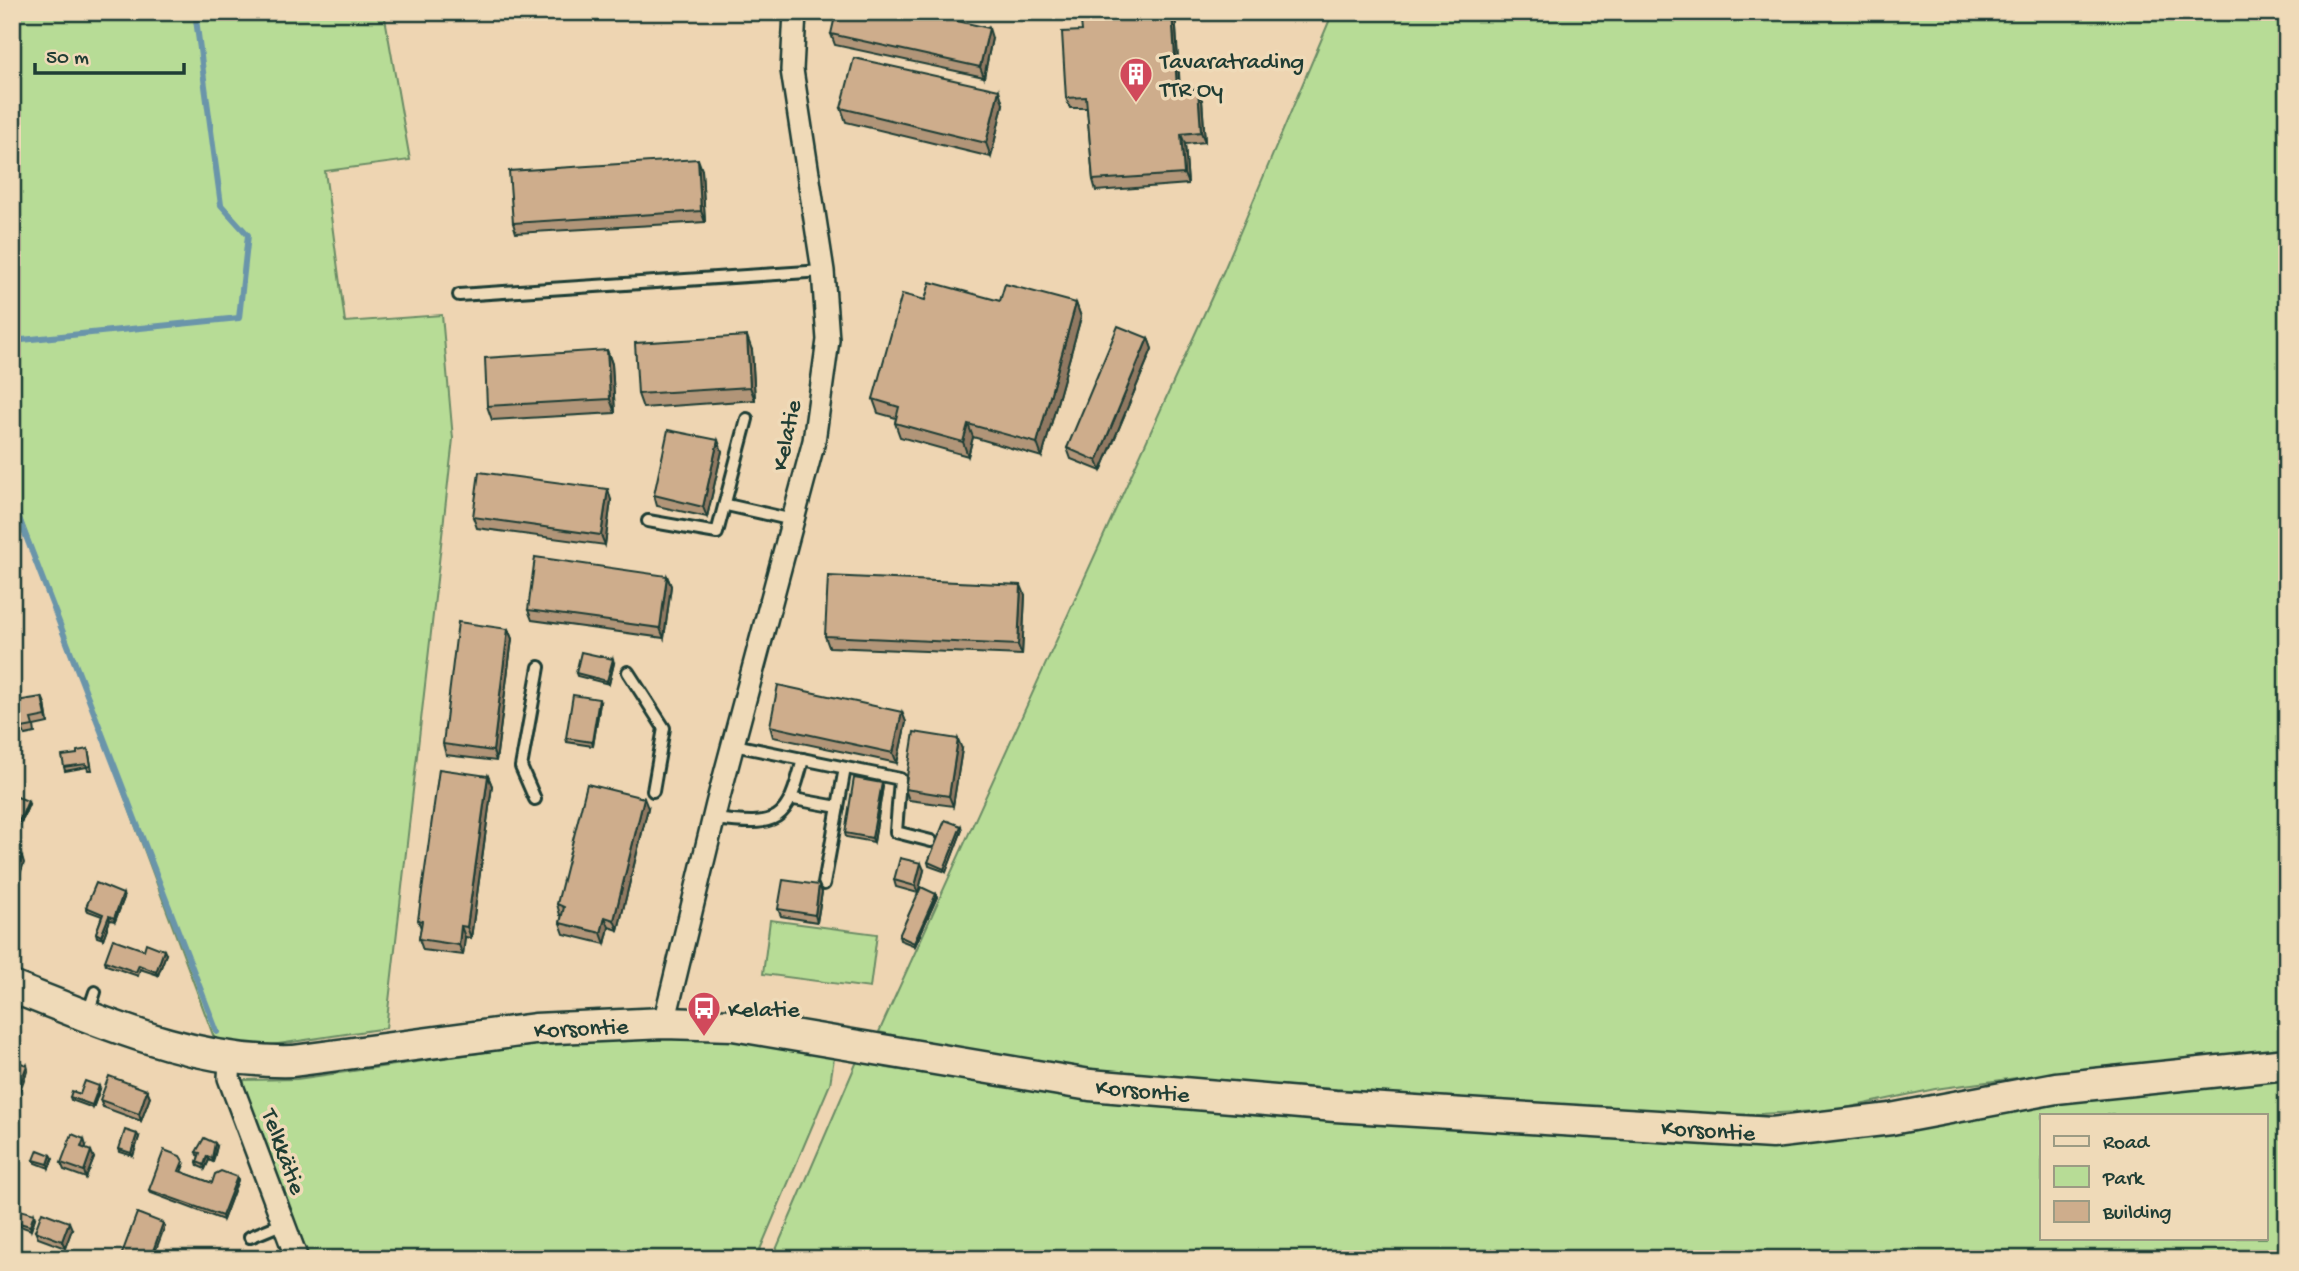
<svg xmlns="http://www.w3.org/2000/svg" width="2299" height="1271" font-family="'Gochi Hand',sans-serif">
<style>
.green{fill:#b7dc96;stroke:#6b8c65;stroke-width:2;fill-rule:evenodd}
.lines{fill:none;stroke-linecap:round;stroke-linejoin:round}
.stream{stroke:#6a95aa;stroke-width:6}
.lane-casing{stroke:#1f3d34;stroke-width:16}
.street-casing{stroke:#1f3d34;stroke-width:26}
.secondary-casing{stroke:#1f3d34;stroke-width:35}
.lane{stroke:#efdab8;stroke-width:10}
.street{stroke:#efdab8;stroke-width:21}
.secondary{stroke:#efdab8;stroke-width:30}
.wall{fill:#b19578;stroke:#1f3d34;stroke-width:2}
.shaded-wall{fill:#907962;stroke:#1f3d34;stroke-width:2}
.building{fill:#cead8c;stroke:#1f3d34;stroke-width:2}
.labels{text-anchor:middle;stroke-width:7;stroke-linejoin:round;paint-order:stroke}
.poi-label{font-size:24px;fill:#1f3d34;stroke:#efdab8;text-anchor:start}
.street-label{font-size:24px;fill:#1f3d34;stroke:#efdab8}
</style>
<rect width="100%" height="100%" fill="#eed5b2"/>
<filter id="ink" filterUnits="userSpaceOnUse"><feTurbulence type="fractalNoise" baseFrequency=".0143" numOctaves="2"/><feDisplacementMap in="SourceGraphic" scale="14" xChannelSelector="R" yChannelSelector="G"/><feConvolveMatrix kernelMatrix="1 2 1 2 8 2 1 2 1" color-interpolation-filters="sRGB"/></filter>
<g filter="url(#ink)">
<g class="green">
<path d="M12,12H384L410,160L325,171L345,322L442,315L453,439L386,1028L258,1047L216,1043L12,494Z"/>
<path d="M1333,12H2287V1048L2083,1069L1935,1089L1836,1110L1721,1116L1102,1073L979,1055L879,1032L1224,270Z"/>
<path d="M770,920L877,934L870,988L763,974Z"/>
<path d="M668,1033L766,1043L834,1058L830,1084L756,1259H310L243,1092L244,1080L297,1079L564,1041Z"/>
<path d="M858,1059L887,1068L1047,1092L1432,1122L1944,1121L2199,1083L2287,1078V1259H772ZM2042,1115H2266V1238H2042Z"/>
</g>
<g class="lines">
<g class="stream">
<path d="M12,341L239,318L248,235L221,205L195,12"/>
<path d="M12,500L217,1032"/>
</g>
<defs>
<g id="lane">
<path d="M459,295L823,271"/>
<path d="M727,505L793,520"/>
<path d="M648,521L717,533L747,419"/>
<path d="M628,672L664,728L653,791"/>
<path d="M734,745L900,779L896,832L931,841"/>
<path d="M535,799L521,767L539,667"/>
<path d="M794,799L838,807"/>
<path d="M714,819C779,827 787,823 803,759"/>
<path d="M824,884L845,768"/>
<path d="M88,1013L95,992"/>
<path d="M250,1237L284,1223"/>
</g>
<g id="street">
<path d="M664,1023L717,804L814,441L828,340L823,271L792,70L795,12"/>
<path d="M230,1060L229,1078L297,1259"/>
</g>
<g id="secondary">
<path id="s1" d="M12,987C103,1022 193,1064 293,1061L535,1029L664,1023L733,1025L1090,1085L1335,1106L1772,1133L1891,1119L2056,1088L2287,1064"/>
</g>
</defs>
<use href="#lane" class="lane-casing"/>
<use href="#street" class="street-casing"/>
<use href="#secondary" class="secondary-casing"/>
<use href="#lane" class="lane"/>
<use href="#street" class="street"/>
<use href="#secondary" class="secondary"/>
</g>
<g class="wall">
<path d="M1175,12L1180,89L1202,100L1205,142L1185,144L1188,184L1096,191L1093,180L1087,108H1070L1066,98L1082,31Z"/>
<path d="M831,34L992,38L984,77L835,45Z"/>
<path d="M1003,104L991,157L846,122L841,108Z"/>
<path d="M702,170L705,222L516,233L513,223Z"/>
<path d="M925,300L1076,303L1081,317L1042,457L973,437L968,456L900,437L895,423L896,418L878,413L873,399Z"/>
<path d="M1148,338L1152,349L1101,471L1071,459L1067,448Z"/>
<path d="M607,350L612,364L615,413L492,420L487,406Z"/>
<path d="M752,350L755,400L643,408L638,394Z"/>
<path d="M722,451L707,517L657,506L654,495Z"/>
<path d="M611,500L605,545L477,528L473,517Z"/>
<path d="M667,576L671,586L664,638L532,620L528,610Z"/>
<path d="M1025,595L1022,655L829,647L825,636Z"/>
<path d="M508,629L512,639L496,761L446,755L443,744Z"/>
<path d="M614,663L609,684L577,676L576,673Z"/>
<path d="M42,697L45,704L48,723L34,726L35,733L25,735L22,728Z"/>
<path d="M600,703L593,746L567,742L566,738Z"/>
<path d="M902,712L906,722L897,763L773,737L770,726Z"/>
<path d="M88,749L92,770H88L87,767L65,771L64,767L77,754Z"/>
<path d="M962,749L953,806L909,800L905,789Z"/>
<path d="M488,776L492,786L471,938L465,937L463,955L423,950L419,939L421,928L418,920Z"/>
<path d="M882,783L883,786L874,842L846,837L845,833Z"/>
<path d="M12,795L29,804L21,823L12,820Z"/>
<path d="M648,808L618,930L609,927L605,944L564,934L560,923L562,915H560L557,904Z"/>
<path d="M962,830L946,872L929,866L928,862Z"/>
<path d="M924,870L918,893L896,887L894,880Z"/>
<path d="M819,885L822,892L817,922L781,916L778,909Z"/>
<path d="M936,894L937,897L915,946L900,940L899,936Z"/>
<path d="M124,898L115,921L110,920L103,939L97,937L96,933L102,916L88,911L86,907Z"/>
<path d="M144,950L166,954L158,975L140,969L138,976L106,965L105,961Z"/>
<path d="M100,1089L93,1108L71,1100L70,1097Z"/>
<path d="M147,1090L150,1097L141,1121L103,1107L100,1100Z"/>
<path d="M139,1137L133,1156L120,1152L119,1149Z"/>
<path d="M86,1146L85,1149L94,1158L86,1178L64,1170L61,1163Z"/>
<path d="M217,1146L213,1162L209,1160L205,1169L198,1166L197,1162L199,1156L197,1155L196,1152Z"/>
<path d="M51,1155L53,1158L49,1168L36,1163L34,1160Z"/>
<path d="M184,1165L181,1172L212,1183L237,1177L238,1180L223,1220L151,1193L149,1190Z"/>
<path d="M35,1218L31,1230L17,1225L16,1222Z"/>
<path d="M72,1229L65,1248L38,1238L35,1231Z"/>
</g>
<g class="shaded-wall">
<path d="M1172,12H1175L1180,99L1177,88Z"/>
<path d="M989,28L992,38L984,77L980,67Z"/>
<path d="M1198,89L1202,100L1205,142L1201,132Z"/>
<path d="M999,90L1003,104L991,157L986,143Z"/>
<path d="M1181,134L1185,144L1188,184L1184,174Z"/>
<path d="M698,159L702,170L705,222L701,211Z"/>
<path d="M1076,303L1081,317L1042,457L1037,443Z"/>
<path d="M747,336L752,350L755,400L750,387Z"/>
<path d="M1148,338L1152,349L1101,471L1097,461Z"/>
<path d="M607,350L612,364L615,413L610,399Z"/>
<path d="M968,424L973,437L968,456L963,442Z"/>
<path d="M718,440L722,451L707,517L703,507Z"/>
<path d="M608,489L611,500L605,545L601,535Z"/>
<path d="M667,576L671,586L664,638L660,628Z"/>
<path d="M1021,585L1025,595L1022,655L1018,645Z"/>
<path d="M508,629L512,639L496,761L493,751Z"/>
<path d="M613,659L614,663L609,684L607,681Z"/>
<path d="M42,697L45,704L48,723L46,716Z"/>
<path d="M599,699L600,703L593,746L592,742Z"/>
<path d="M902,712L906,722L897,763L893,753Z"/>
<path d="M958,739L962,749L953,806L949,796Z"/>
<path d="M488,776L492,786L471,938L467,927Z"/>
<path d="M882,783L883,786L874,842L872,838Z"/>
<path d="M644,798L648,808L618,930L614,920Z"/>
<path d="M28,801L29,804L21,823L20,820Z"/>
<path d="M961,826L962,830L946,872L944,869Z"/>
<path d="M22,856L24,863L16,885L13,878Z"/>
<path d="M921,863L924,870L918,893L915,886Z"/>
<path d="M819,885L822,892L817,922L815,915Z"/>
<path d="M123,894L124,898L115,921L114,918Z"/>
<path d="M936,894L937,897L915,946L914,943Z"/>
<path d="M109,916L110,920L103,939L101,936Z"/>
<path d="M605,917L609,927L605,944L601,933Z"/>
<path d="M461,926L465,937L463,955L459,945Z"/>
<path d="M164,950L166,954L158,975L156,972Z"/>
<path d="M27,1065L28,1069L12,1112V1105Z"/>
<path d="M99,1086L100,1089L93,1108L92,1105Z"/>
<path d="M147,1090L150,1097L141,1121L139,1114Z"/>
<path d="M137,1134L139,1137L133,1156L131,1153Z"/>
<path d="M84,1139L86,1146L83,1154L81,1147Z"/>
<path d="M215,1143L217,1146L213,1162L212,1158Z"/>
<path d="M91,1151L94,1158L86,1178L84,1171Z"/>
<path d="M51,1155L53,1158L49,1168L48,1164Z"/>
<path d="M207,1156L209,1160L205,1169L204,1165Z"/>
<path d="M237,1177L238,1180L223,1220L222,1216Z"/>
<path d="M34,1214L35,1218L31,1230L30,1226Z"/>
<path d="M69,1222L72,1229L65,1248L62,1241Z"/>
<path d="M163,1223L165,1226L154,1255L153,1251Z"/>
</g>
<g class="building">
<path d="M836,12H917L989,28L980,67L831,34Z"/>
<path d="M1080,12H1172L1177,88L1198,89L1201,132L1181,134L1184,174L1093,180L1086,97L1066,98L1062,32L1082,31Z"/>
<path d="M854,58L999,90L986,143L841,108Z"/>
<path d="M698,159L701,211L513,223L509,171Z"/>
<path d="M930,282L1000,301L1005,284L1076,303L1037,443L968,424L963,442L895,423L899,407L873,399L902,294L925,300Z"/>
<path d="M1118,326L1148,338L1097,461L1067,448Z"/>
<path d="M747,336L750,387L638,394L635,343Z"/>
<path d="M607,350L610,399L487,406L485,358Z"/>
<path d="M668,430L718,440L703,507L654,495Z"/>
<path d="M479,472L608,489L601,535L473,517Z"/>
<path d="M535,557L667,576L660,628L528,610Z"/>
<path d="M828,576L1021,585L1018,645L825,636Z"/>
<path d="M458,622L508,629L493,751L443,744Z"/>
<path d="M581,652L613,659L607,681L576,673Z"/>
<path d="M778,685L902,712L893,753L770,726Z"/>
<path d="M573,695L599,699L592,742L566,738Z"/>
<path d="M42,697L46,716L31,719L33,726L22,728L16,701Z"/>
<path d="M914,732L958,739L949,796L905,789Z"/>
<path d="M88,749L91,766L87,767L86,764L64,767L62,756L77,754V751Z"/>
<path d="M439,769L488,776L467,927L461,926L459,945L419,939L422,921L418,920Z"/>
<path d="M854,778L882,783L872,838L845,833Z"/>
<path d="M587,784L644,798L614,920L605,917L601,933L560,923L564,907L557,904Z"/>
<path d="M12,795L28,801L20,820L12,817Z"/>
<path d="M945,820L961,826L944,869L928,862Z"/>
<path d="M12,852L22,856L13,878H12Z"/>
<path d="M900,858L921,863L915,886L894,880Z"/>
<path d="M783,880L819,885L815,915L778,909Z"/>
<path d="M96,883L123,894L114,918L109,916L101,936L96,933L103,914L86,907Z"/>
<path d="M921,887L936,894L914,943L899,936Z"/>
<path d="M113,939L144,950L146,943L164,950L156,972L139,965L136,972L105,961Z"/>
<path d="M12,1060L27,1065L12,1105Z"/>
<path d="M109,1076L147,1090L139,1114L100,1100Z"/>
<path d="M85,1081L99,1086L92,1105L70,1097L72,1091L80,1094Z"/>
<path d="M125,1130L137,1134L131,1153L119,1149Z"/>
<path d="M72,1134L84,1139L81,1147L91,1151L84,1171L61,1163Z"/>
<path d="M204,1138L215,1143L212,1158L207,1156L204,1165L197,1162L200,1153L196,1152Z"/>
<path d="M38,1150L51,1155L48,1164L34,1160Z"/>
<path d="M164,1150L180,1156L183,1161L179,1171L212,1183L215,1174L221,1171L237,1177L222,1216L149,1190Z"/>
<path d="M20,1210L34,1214L30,1226L16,1222Z"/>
<path d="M42,1212L69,1222L62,1241L35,1231Z"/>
<path d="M137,1213L163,1223L153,1251L158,1253L156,1259H120Z"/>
<path d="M204,1255L216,1259H203Z"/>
</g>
</g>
<defs>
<symbol id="building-pin" viewBox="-11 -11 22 30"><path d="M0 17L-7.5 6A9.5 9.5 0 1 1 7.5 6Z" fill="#d1495b" stroke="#efdab8"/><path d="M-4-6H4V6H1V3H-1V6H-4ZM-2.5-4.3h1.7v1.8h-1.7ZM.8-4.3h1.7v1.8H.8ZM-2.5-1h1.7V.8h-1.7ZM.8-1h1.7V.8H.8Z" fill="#fff"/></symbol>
<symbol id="bus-pin" viewBox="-11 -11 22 30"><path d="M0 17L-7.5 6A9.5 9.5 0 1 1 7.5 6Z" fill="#d1495b" stroke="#efdab8"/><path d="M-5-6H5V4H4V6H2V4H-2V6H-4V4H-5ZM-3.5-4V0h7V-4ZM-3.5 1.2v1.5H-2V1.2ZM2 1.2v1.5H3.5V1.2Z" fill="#fff"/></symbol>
</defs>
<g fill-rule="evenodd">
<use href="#building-pin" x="1117" y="55" width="38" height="52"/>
<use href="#bus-pin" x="685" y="989" width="38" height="52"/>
</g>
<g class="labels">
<g class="poi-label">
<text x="1160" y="68">Tavaratrading<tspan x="1160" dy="28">TTR Oy</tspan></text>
<text x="728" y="1016">Kelatie</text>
</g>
<g class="street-label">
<text transform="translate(785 435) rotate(-78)" y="8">Kelatie</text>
<text dy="8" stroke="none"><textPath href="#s1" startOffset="583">Korsontie</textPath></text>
<text dy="8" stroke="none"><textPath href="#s1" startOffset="1150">Korsontie</textPath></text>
<text dy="8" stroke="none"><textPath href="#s1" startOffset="1717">Korsontie</textPath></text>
<text transform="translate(285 1151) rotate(70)" y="8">Telkkätie</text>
</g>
</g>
<rect width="2299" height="1271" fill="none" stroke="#efdab8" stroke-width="42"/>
<rect x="21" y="21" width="2257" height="1229" fill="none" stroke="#1f3d34" stroke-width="2.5" filter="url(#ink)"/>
<rect x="2040" y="1114" width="228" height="126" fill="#efdab8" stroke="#9c9b83" stroke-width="2"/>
<rect x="2054" y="1136" width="35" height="10" fill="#efdab8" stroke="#9c9b83" stroke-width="2"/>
<text x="2103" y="1148" font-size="21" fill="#1f3d34">Road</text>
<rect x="2054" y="1166" width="35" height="21" fill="#b7dc96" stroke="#9c9b83" stroke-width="2"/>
<text x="2103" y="1184" font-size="21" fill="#1f3d34">Park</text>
<rect x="2054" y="1201" width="35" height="21" fill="#cead8c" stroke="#9c9b83" stroke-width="2"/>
<text x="2103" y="1218" font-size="21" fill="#1f3d34">Building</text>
<path d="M35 63v10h149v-10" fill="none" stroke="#1f3d34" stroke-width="3.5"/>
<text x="46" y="63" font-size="21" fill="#1f3d34" stroke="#efdab8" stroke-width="5" paint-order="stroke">50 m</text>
</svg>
